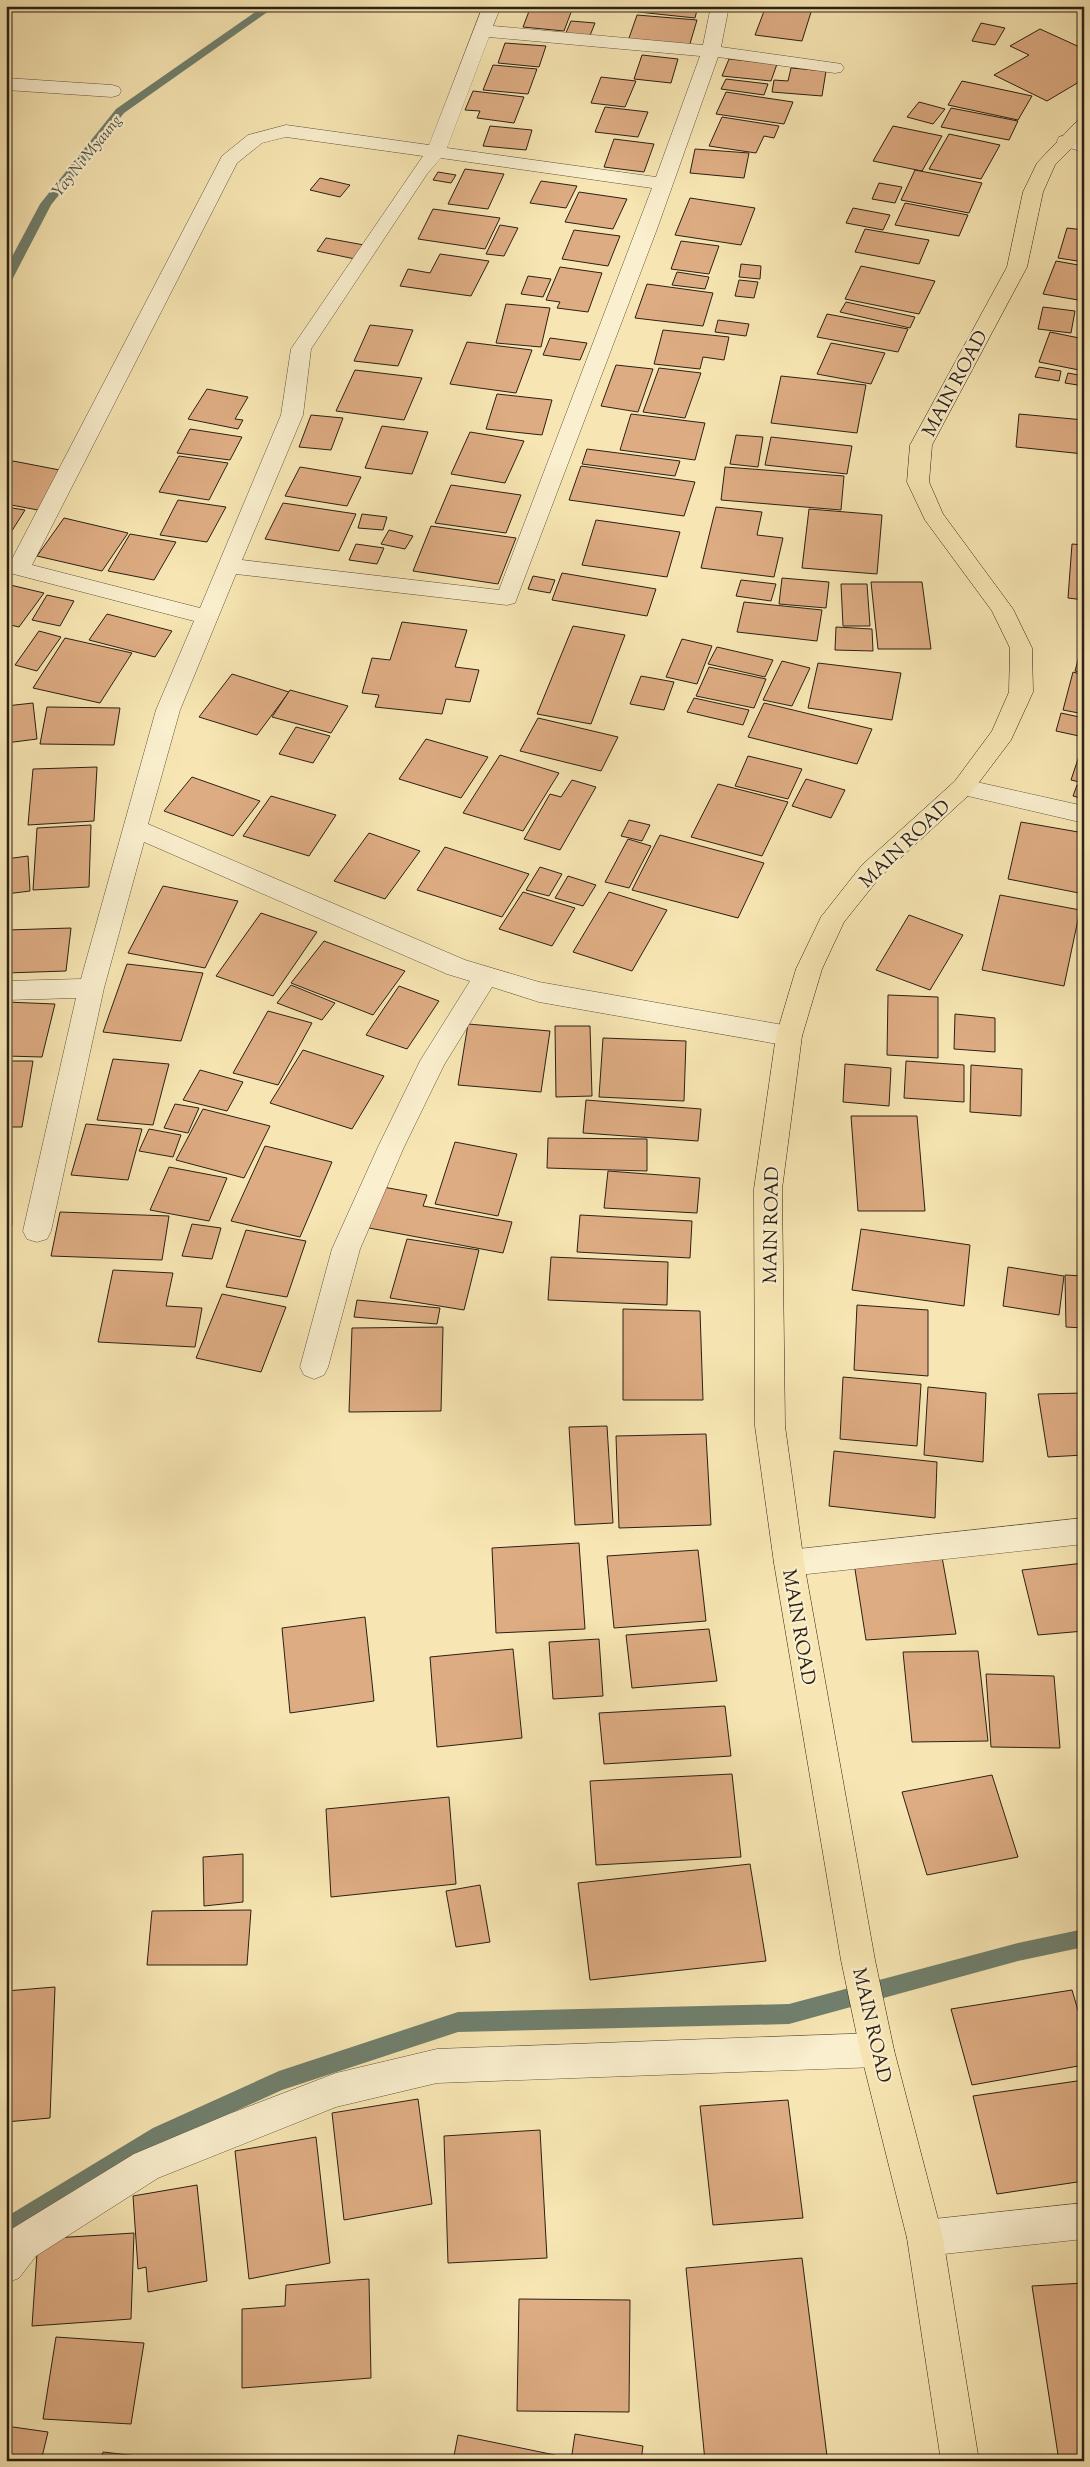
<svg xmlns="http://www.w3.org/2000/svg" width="1090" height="2467" font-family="'Sorts Mill Goudy',serif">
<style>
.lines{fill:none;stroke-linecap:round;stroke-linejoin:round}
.stream{fill:#70806e;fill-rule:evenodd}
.building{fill:#deac83;stroke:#2b2015}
.minor-casing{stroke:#5e523c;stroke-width:1}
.major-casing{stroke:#2b2015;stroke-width:1}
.minor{fill:#faefce;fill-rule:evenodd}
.major{fill:#f7e6b3;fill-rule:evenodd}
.labels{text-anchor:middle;stroke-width:4.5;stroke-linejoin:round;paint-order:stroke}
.far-water-label{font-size:16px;font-style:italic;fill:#4e5041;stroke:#faefce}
.street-label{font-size:19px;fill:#2b2015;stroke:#faefce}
</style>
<rect width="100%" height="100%" fill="#f7e6b3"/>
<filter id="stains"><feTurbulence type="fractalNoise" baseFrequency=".004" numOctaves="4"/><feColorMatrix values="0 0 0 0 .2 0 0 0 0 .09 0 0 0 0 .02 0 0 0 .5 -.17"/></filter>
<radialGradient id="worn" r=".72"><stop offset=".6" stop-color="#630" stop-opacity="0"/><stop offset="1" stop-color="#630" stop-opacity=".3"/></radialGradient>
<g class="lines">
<g class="stream">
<path d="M264,6H276L124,113L51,205L12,280L6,283V268L40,204L116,109Z"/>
<path d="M1084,1929V1947L1018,1961L789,2024L458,2032L282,2090L167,2142L6,2239V2217L153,2128L279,2071L458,2012L789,2004L1018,1943Z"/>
</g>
</g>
<g class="building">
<path d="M531,6H564L573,7L564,31L523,27Z"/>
<path d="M611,6H633L631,11L610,8Z"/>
<path d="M640,6H698L695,18L638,12Z"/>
<path d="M766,6L812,9L802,41L755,35Z"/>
<path d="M637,15L697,20L689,47L628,41Z"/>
<path d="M571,21L595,23L589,38L565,35Z"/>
<path d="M981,23L1005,28L995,45L972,41Z"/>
<path d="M1040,29L1084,49V79L1047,101L994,75L1029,55L1010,46Z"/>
<path d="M505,43L546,46L539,67L498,63Z"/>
<path d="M642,55L678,59L671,83L634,79Z"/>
<path d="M729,59L777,64L771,81L722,76Z"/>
<path d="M493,65L537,69L528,94L483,90Z"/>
<path d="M791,68L826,71L822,96L772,92L774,80L788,81Z"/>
<path d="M601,77L636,81L625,107L591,103Z"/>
<path d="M726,79L768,84L764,95L721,89Z"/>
<path d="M962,81L1032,96L1018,120L948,105Z"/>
<path d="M473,91L524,97L514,123L477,118L480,111L465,110Z"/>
<path d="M726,92L793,102L784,124L716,114Z"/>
<path d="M919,102L945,109L933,124L907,117Z"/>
<path d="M605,107L648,112L638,137L595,132Z"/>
<path d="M951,108L1018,121L1009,140L941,127Z"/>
<path d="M722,117L779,126L774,138L764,136L756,153L709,146Z"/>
<path d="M490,126L532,130L526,150L483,146Z"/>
<path d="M893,126L942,136L922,171L873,161Z"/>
<path d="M949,134L1000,145L981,179L929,169Z"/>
<path d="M614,139L654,144L644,172L604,167Z"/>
<path d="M695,149L749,153L744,178L690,173Z"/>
<path d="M465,169L504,174L488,209L448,204Z"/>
<path d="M915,170L982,183L969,213L901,200Z"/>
<path d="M438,172L456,175L451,183L433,180Z"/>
<path d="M320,178L350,185L340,197L310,190Z"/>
<path d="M541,181L577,186L566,208L530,203Z"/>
<path d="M879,183L902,187L895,203L872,199Z"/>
<path d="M579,192L627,199L613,229L565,222Z"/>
<path d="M690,198L755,208L741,245L675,235Z"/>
<path d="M905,203L968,215L959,236L895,225Z"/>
<path d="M853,208L890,215L883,230L846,223Z"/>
<path d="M433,209L500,218L485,249L418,239Z"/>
<path d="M500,225L518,228L504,256L486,254Z"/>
<path d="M1067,228L1084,230V262L1058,258Z"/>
<path d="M865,229L929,240L919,264L855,252Z"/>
<path d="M574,230L620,236L608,266L562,259Z"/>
<path d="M326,238L364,245L355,259L317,251Z"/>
<path d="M681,241L719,246L709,274L671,269Z"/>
<path d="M440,254L489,261L471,296L400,286L408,269L430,273Z"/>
<path d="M1056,261L1084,266V301L1043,294Z"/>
<path d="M741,264L761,266L760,279L739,277Z"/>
<path d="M861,266L935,281L919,314L845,299Z"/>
<path d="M560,267L602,273L588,312L557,308L560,302L546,300Z"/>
<path d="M677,272L709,277L705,289L672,285Z"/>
<path d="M528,276L551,279L543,297L521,294Z"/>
<path d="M739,280L758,282L754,298L735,296Z"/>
<path d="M647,284L713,293L703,326L635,318Z"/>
<path d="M846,302L915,317L910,328L840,312Z"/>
<path d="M506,304L550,308L541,347L496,343Z"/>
<path d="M1043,307L1075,311L1071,333L1038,329Z"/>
<path d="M827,314L908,329L898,352L817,337Z"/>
<path d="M718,320L749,324L746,336L715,332Z"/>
<path d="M370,325L413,330L398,366L354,361Z"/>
<path d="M663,330L729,337L724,360L703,357L700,369L654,364Z"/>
<path d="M1050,332L1084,339V371L1039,362Z"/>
<path d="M550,338L587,343L580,360L543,355Z"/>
<path d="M467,342L532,350L516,393L450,384Z"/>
<path d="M831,343L885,353L871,384L817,374Z"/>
<path d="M616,365L653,369L638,412L601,406Z"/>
<path d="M1039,367L1061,371L1059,381L1035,377Z"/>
<path d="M659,368L701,373L685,418L643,412Z"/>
<path d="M355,370L422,378L404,420L336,411Z"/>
<path d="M1068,373L1084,376V386L1065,383Z"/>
<path d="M781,376L866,385L857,433L771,423Z"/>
<path d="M207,389L248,397L235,419L243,420L238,429L188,419Z"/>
<path d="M497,394L552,400L542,435L486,429Z"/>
<path d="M631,414L705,423L695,460L620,450Z"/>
<path d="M1019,414L1084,420V454L1016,447Z"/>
<path d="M311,415L343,418L331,450L299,447Z"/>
<path d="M382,426L428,432L412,474L365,468Z"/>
<path d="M190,429L242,437L230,460L177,453Z"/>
<path d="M470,432L524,441L505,483L451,474Z"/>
<path d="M736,435L763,437L758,467L730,464Z"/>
<path d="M771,437L852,446L847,474L765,465Z"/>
<path d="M587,449L680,461L675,476L582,464Z"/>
<path d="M179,456L228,463L209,500L159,492Z"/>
<path d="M13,461L65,471L38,510L6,504V471Z"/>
<path d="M581,466L695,482L684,516L569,500Z"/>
<path d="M300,467L361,477L347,506L285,496Z"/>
<path d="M725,467L844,476L841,510L721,500Z"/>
<path d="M451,485L521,495L506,533L435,523Z"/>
<path d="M178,500L226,507L207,542L160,535Z"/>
<path d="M283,503L356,514L339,551L265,539Z"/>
<path d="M6,507L25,510L8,537H6Z"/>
<path d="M716,507L762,512L757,535L783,538L774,577L701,568Z"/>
<path d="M809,509L882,515L877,574L802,568Z"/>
<path d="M362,514L387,517L383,530L358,528Z"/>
<path d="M64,518L128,533L102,571L37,556Z"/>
<path d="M596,520L680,532L667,577L582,565Z"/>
<path d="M431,526L516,538L498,584L413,571Z"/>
<path d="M389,530L413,536L405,549L381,544Z"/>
<path d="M130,534L176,542L154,580L108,571Z"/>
<path d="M356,544L384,548L377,564L349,560Z"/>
<path d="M1072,544L1084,545V600L1068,598Z"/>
<path d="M562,573L656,589L647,616L552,600Z"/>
<path d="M533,576L555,580L550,593L528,589Z"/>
<path d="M782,578L829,582L826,608L779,604Z"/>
<path d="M741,580L776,584L771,601L736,596Z"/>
<path d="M871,582H922L931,649H878Z"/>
<path d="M6,584L44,593L19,627L6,624Z"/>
<path d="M841,584H867L870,626H843Z"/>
<path d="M47,595L74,601L60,626L32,620Z"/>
<path d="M744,602L822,610L817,641L737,632Z"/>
<path d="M107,614L172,631L155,657L89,640Z"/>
<path d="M402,622L467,630L455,667L479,670L470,702L446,699L442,714L375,707L379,695L362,693L372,658L390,660Z"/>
<path d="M573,626L625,635L591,724L537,714Z"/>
<path d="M836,627L872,629L873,651L835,650Z"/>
<path d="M39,631L61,637L37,671L15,665Z"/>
<path d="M65,638L132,653L100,703L33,688Z"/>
<path d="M1084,638V673L1075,671Z"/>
<path d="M682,639L712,646L697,684L666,677Z"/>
<path d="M717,647L773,660L765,677L708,664Z"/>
<path d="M782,661L810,668L792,706L763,700Z"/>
<path d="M818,663L901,673L892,720L808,708Z"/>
<path d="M709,667L766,679L754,708L696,696Z"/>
<path d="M1073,672L1084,675V714L1063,710Z"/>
<path d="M232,674L289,692L257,735L199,717Z"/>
<path d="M641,676L674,682L664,710L630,704Z"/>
<path d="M290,690L348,706L331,733L272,717Z"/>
<path d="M694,698L749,710L743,725L687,712Z"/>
<path d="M33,703L37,739L6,743V706Z"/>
<path d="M764,703L872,729L857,764L748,737Z"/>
<path d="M47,707L120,708L114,745L40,744Z"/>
<path d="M1061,713L1084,718L1079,736L1056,731Z"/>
<path d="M538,718L618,737L601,771L520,751Z"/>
<path d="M296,727L330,736L313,763L279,754Z"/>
<path d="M426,739L488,757L461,798L399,779Z"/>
<path d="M1084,741V783L1071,780Z"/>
<path d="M500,755L559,773L523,831L463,813Z"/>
<path d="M748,756L802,769L788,799L735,786Z"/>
<path d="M97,767L94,821L28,825L33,769Z"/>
<path d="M192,777L260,801L233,836L164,811Z"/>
<path d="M806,779L845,790L831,818L792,806Z"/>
<path d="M572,780L596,787L560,850L524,839L550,794L561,797Z"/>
<path d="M718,784L788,802L762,856L691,837Z"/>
<path d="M1077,785L1084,786V799L1073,796Z"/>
<path d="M271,796L336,815L309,856L243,836Z"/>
<path d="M629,820L650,825L642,841L621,836Z"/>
<path d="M1021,822L1084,833V894L1008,879Z"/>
<path d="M91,825L89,887L33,890L37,828Z"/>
<path d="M369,833L420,851L385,899L334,881Z"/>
<path d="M660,835L764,863L738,918L632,890Z"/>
<path d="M628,839L651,846L629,888L605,882Z"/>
<path d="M445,847L529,874L502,917L417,890Z"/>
<path d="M28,856L30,891L6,894V859Z"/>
<path d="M540,867L562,874L549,896L526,890Z"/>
<path d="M568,876L596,885L583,906L555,898Z"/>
<path d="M163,886L238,901L205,968L128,953Z"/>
<path d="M523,892L575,908L552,946L499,929Z"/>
<path d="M609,892L667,910L632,971L573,952Z"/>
<path d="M1000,895L1080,910L1064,986L982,970Z"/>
<path d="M261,913L317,932L273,996L216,976Z"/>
<path d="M909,915L963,935L930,990L876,970Z"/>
<path d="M71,928L66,971L6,973L7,930Z"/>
<path d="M324,941L405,971L373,1015L291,983Z"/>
<path d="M127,964L203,973L181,1041L103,1032Z"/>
<path d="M291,985L335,1003L322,1020L277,1003Z"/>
<path d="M399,986L439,1001L407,1049L366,1035Z"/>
<path d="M888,995L938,997V1058L887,1055Z"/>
<path d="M6,1002L55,1004L42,1057L6,1056Z"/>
<path d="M268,1011L312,1023L278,1085L233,1073Z"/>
<path d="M955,1014L995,1018V1052L954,1049Z"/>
<path d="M468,1024L550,1031L541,1092L458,1085Z"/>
<path d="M555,1026H590L592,1096L556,1097Z"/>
<path d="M603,1038L686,1041L684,1101L599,1097Z"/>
<path d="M303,1050L384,1076L352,1129L270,1103Z"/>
<path d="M113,1059L169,1064L153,1125L97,1120Z"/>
<path d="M6,1061H33L22,1127H6Z"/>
<path d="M906,1061L964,1065V1102L904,1098Z"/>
<path d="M845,1064L891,1068L889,1106L843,1102Z"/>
<path d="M971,1065L1022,1069L1021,1116L970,1112Z"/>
<path d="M200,1070L243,1082L227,1111L183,1100Z"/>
<path d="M586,1100L701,1109L698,1141L583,1133Z"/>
<path d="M175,1104L199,1108L188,1133L164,1128Z"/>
<path d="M203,1109L270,1126L244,1178L176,1160Z"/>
<path d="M851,1116H917L925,1211H858Z"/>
<path d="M86,1124L142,1129L128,1180L71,1175Z"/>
<path d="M149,1129L181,1135L173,1157L139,1151Z"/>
<path d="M548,1138L647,1139V1171L547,1168Z"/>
<path d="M455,1142L517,1154L498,1216L435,1204Z"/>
<path d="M265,1146L332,1162L300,1237L231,1221Z"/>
<path d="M11,1158L12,1225H6V1159Z"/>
<path d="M169,1167L227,1178L209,1221L150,1210Z"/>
<path d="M608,1171L700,1178L697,1213L604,1208Z"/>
<path d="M383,1187L427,1195L423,1206L512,1222L503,1253L369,1228Z"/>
<path d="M60,1212L169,1216L162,1260L51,1256Z"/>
<path d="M580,1215L692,1221L690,1258L577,1252Z"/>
<path d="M192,1224L221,1228L212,1259L182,1256Z"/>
<path d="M861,1229L970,1245L964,1306L852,1290Z"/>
<path d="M246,1230L306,1241L287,1297L226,1287Z"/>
<path d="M407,1239L479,1250L464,1310L390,1298Z"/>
<path d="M551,1257L668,1262L667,1305L548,1300Z"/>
<path d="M1008,1267L1064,1276L1059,1315L1003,1306Z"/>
<path d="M113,1270L173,1273L166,1306L202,1308L195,1347L98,1342Z"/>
<path d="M1065,1275L1084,1276V1328L1066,1327Z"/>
<path d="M222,1294L286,1307L261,1372L196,1358Z"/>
<path d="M357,1300L440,1308L437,1324L354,1317Z"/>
<path d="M857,1305L928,1310V1376L854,1370Z"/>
<path d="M623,1309L700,1311L703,1400H623Z"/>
<path d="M443,1327L441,1411L349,1412L352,1328Z"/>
<path d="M843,1377L921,1384L917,1446L840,1439Z"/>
<path d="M928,1387L986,1393L983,1462L924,1455Z"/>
<path d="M1084,1393V1455L1048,1457L1038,1394Z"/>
<path d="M607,1426L613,1523L575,1525L569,1427Z"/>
<path d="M706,1434L711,1525L619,1528L616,1436Z"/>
<path d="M834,1451L937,1462L935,1518L829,1506Z"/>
<path d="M579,1543L585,1629L496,1633L492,1548Z"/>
<path d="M698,1550L706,1621L614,1628L607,1556Z"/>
<path d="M942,1557L956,1634L866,1640L854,1563Z"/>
<path d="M1084,1563V1631L1038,1635L1022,1570Z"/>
<path d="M365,1617L374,1701L290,1713L282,1628Z"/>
<path d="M709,1629L717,1681L632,1688L626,1635Z"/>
<path d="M599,1639L603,1696L553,1699L549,1642Z"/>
<path d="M513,1649L522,1738L437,1747L430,1657Z"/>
<path d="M978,1651L988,1741L912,1742L903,1652Z"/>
<path d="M986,1674L1054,1676L1060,1748L991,1747Z"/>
<path d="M725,1706L731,1756L604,1764L599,1713Z"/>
<path d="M732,1774L741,1857L596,1865L590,1781Z"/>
<path d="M992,1775L1018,1857L927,1875L902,1792Z"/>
<path d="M449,1797L456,1884L331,1897L326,1809Z"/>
<path d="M243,1854V1902L204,1906L203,1857Z"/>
<path d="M750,1864L766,1961L590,1980L578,1883Z"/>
<path d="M480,1885L490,1942L456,1947L446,1891Z"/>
<path d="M251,1910L247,1965H147L152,1911Z"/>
<path d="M55,1987L50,2118L6,2122V1991Z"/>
<path d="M1072,1990L1084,2031V2065L972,2085L951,2009Z"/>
<path d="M1084,2080V2181L997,2194L973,2096Z"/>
<path d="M418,2099L432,2204L344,2220L332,2113Z"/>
<path d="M788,2100L803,2218L713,2225L700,2106Z"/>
<path d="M540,2130L547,2258L448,2263L444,2136Z"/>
<path d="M316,2137L330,2263L249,2279L235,2151Z"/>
<path d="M197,2185L207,2281L148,2292L146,2267L138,2269L133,2196Z"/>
<path d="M134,2233L131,2319L32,2326L38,2239Z"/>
<path d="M802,2258L827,2456L771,2461H705L686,2268Z"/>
<path d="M369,2279L371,2378L242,2388V2309L285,2306L286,2285Z"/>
<path d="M1084,2283V2461H1059L1032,2286Z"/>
<path d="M519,2299L630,2300L629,2412L517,2411Z"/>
<path d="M56,2337L144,2343L131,2424L43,2419Z"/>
<path d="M6,2426L48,2432L41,2461H6Z"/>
<path d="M575,2434L643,2446L641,2461H571Z"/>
<path d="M458,2435L555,2455L554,2461H453Z"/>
<path d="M103,2452L181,2461H101Z"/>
</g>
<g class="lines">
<defs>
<g id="minor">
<path d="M483,6H501L493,26L703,45L711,6H729L721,47L835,63L841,64L844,68L841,72L835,73L718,57L657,229L515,603L507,605L236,574L180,710L148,824L465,960L539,982L789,1026L798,1029L802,1036L798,1043L789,1046L539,1002L492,987L444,1065L404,1147L360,1249L328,1367L324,1375L314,1379L304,1375L300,1367L332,1249L378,1147L420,1061L470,981L447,974L144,842L104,988L51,1231L47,1239L37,1242L27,1239L23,1231L76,998L6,1000V981L81,979L156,710L194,621L6,572V558L12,559L222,156L248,135L286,125L429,145ZM489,37L700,56L656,177L447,148ZM286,137L423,156L291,349L281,415L200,608L32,565L237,163L262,143ZM441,158L652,188L499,590L242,560L303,415L311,349L427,174Z"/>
<path d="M6,78L112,85L119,87L121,91L119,95L112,97L6,90Z"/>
<path d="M1066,135L1084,140V152L1059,145L1057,141L1059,137Z"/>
<path d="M963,779L1084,806V823L955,793L951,787L955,781Z"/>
<path d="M1084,1518V1544L789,1576L778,1572L774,1563L778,1554L789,1550Z"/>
<path d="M877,2033L889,2038L894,2050L889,2062L877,2067L437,2083L336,2107L158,2178L36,2256L19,2278L6,2283V2236L10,2230L134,2154L229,2114L336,2073L437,2049Z"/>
<path d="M1084,2203V2239L925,2256L912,2251L907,2238L912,2225L925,2220Z"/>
</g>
<path id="major" d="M1084,119V136L1055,165L1043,192L1027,267L932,445L929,482L943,514L1013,609L1032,648L1033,692L1011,740L971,793L880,877L844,922L822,969L802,1036L782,1189L785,1426L804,1563L875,1960L894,2050L943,2238L979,2461H941L907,2238L860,2050L841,1960L774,1563L755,1426L754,1189L776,1036L796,969L821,917L862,865L955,781L992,731L1009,692L1010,648L992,611L925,520L907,482L910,445L1007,267L1023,192L1037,163L1077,121Z"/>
</defs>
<use href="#minor" class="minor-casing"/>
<use href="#major" class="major-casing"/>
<use href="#minor" class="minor"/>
<use href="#major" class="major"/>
</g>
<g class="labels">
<g class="far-water-label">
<text transform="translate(86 155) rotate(-51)" y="6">Yay Ni Myaung</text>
</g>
<g class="street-label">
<text transform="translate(954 383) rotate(-62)" y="7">MAIN ROAD</text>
<text transform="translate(904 843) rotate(-44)" y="7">MAIN ROAD</text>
<text transform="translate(770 1225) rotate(-89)" y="7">MAIN ROAD</text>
<text transform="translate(800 1627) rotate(80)" y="7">MAIN ROAD</text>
<text transform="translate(873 2025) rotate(77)" y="7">MAIN ROAD</text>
</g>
</g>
<rect width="1090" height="2467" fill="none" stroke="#f7e6b3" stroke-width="25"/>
<rect x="8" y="8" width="1075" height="2452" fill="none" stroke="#2b2015" stroke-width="2.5"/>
<rect x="12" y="12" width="1065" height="2442" fill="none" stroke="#2b2015"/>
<rect width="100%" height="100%" filter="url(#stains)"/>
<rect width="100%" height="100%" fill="url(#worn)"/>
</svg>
